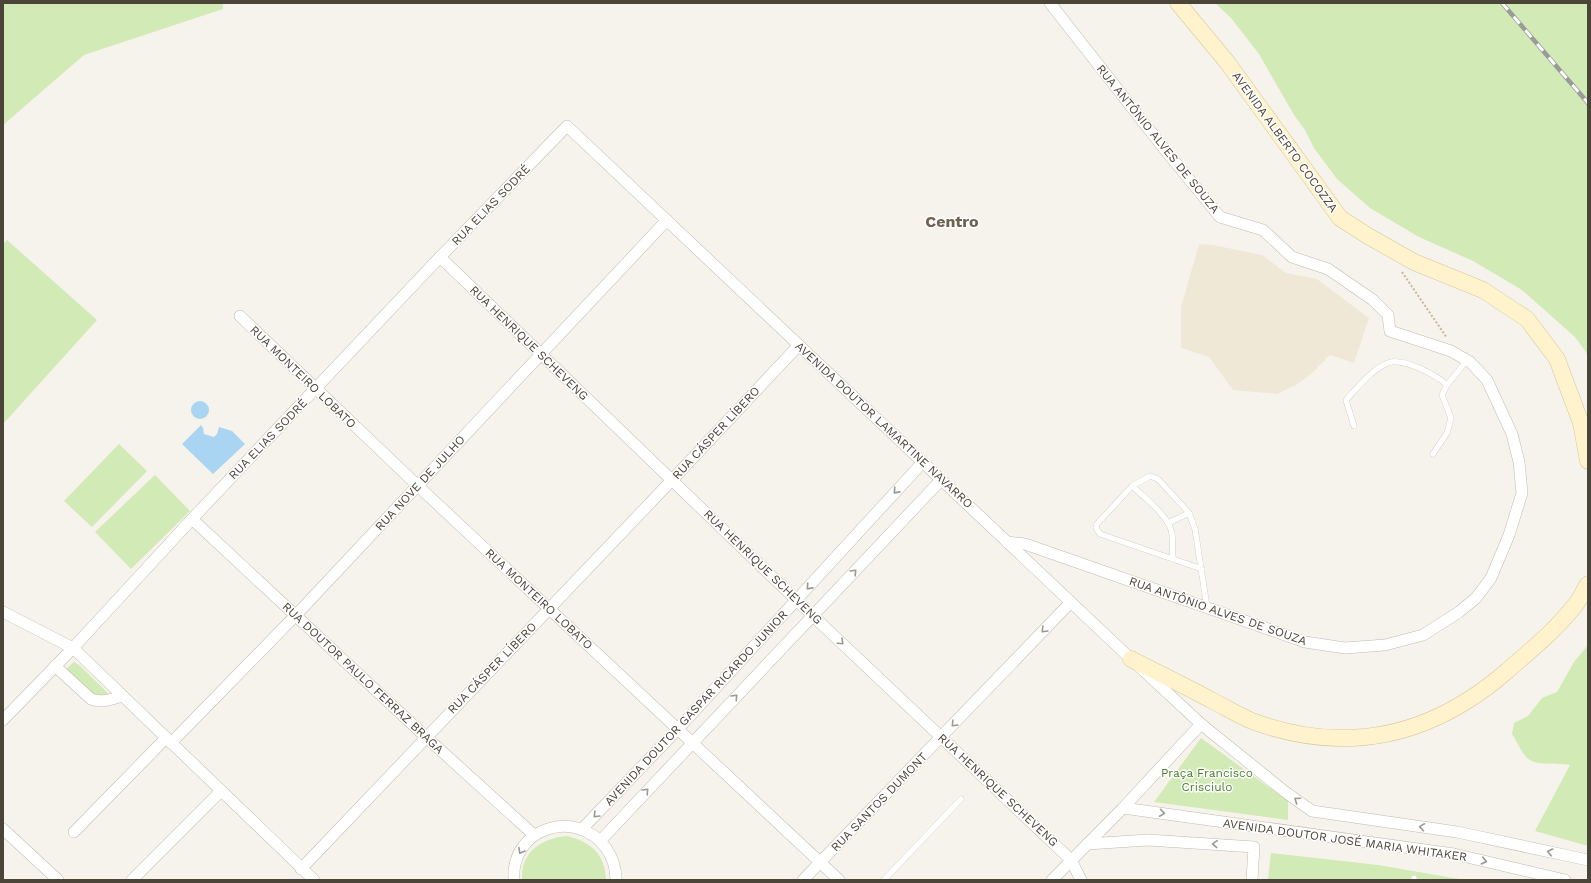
<svg xmlns="http://www.w3.org/2000/svg" width="1591" height="883" font-family="'Work Sans',sans-serif">
<style>
.education{fill:#efe8d6}
.green{fill:#d2eab5}
.water{fill:#a9d4f2}
.lines{fill:none;stroke-linecap:round;stroke-linejoin:round}
.lane-casing{stroke:#c2bbae;stroke-width:6}
.street-casing{stroke:#c2bbae;stroke-width:12}
.secondary-casing{stroke:#d6c79b;stroke-width:17}
.path{stroke:#c4b79f;stroke-width:2;stroke-dasharray:2 2;stroke-linecap:butt}
.lane{stroke:#fff;stroke-width:5.5}
.street{stroke:#fff;stroke-width:11}
.secondary{stroke:#fff3cd;stroke-width:16}
.rail-casing{stroke:#9a9a9a;stroke-width:4.5}
.rail{stroke:#fff;stroke-width:3;stroke-dasharray:9;stroke-linecap:butt}
.oneway{stroke:#9c9892}
.labels{text-anchor:middle;stroke-width:3;stroke-linejoin:round;paint-order:stroke}
.street-label{font-size:12px;fill:#4b4439;stroke:#fff}
.park-label{font-size:12px;fill:#4a7f2a;stroke:#fff}
.district-label{font-size:16px;font-weight:bold;fill:#6e6250;stroke:#fff}
</style>
<rect width="100%" height="100%" fill="#f6f3ec"/>
<path class="education" d="M1199,244L1213,245L1262,255L1286,273L1317,279L1369,318L1354,363L1330,355L1311,374L1296,385L1277,394L1233,390L1209,357L1181,348V307Z"/>
<g class="green">
<path d="M3,3H223V9L84,55L3,125Z"/>
<path d="M1215,3H1588V355L1575,337L1522,290L1473,261L1419,237L1370,208L1337,179L1314,148L1305,130L1294,115L1259,54L1231,18Z"/>
<path d="M7,240L97,320L3,424V244Z"/>
<path d="M119,444L147,471L92,527L64,501Z"/>
<path d="M155,475L190,511L131,569L95,532Z"/>
<path d="M1588,645V846L1535,831L1570,765C1557,762 1537,767 1527,758C1521,752 1517,741 1512,734L1514,723L1528,716L1542,698L1557,692L1574,662Z"/>
<path d="M74,662L79,665L110,695L94,696L65,670Z"/>
<path d="M1201,738L1288,801V820L1154,802Z"/>
<path d="M567,836C591,842 605,854 606,880H522C520,852 542,838 567,836Z"/>
<path d="M1271,853L1378,865L1465,880H1268Z"/>
</g>
<g class="water">
<circle cx="200" cy="410" r="9"/>
<path d="M201,425L203,428L204,434L214,437L217,434L219,427L232,431L245,444L213,474L182,444Z"/>
</g>
<g class="lines">
<defs>
<g id="lane">
<path d="M1354,426L1346,400C1357,388 1372,369 1388,363C1403,357 1436,375 1447,385L1467,360"/>
<path d="M1433,454L1447,433L1451,418L1442,395L1447,385"/>
<path d="M1132,486C1145,498 1170,517 1172,534C1173,542 1172,551 1173,559"/>
<path d="M1168,523L1189,513"/>
<path d="M1202,569L1100,534L1096,528L1097,524L1132,486L1150,476L1158,479L1189,513L1195,529L1207,607"/>
<path d="M884,880L961,799"/>
<path d="M1414,880V878"/>
</g>
<g id="street">
<path d="M440,257L812,615L1071,860L1081,880"/>
<path d="M240,316L418,486L839,880"/>
<path d="M192,519L426,737L534,835"/>
<path d="M1007,542L1025,544L1305,642L1345,648L1385,645L1423,635L1459,612L1476,598L1491,578L1509,535L1522,493L1519,462L1512,434L1487,380L1470,362L1451,351L1390,331L1388,315L1373,300L1328,269L1292,257L1263,230L1220,217L1162,146L1050,3"/>
<path d="M3,612L73,648L314,880"/>
<path d="M55,666L91,699C102,703 112,699 123,696"/>
<path d="M3,720L73,648L192,519L440,257L567,126L1131,659L1201,724L1284,791L1312,811L1457,832L1588,860"/>
<path d="M171,743L296,615L667,220"/>
<path d="M1123,808L1454,854L1565,880"/>
<path d="M3,829L58,880"/>
<path d="M582,829L677,730L923,462"/>
<path d="M74,832L166,738"/>
<path d="M601,840L941,480"/>
<path d="M1087,844L1148,840L1254,847L1252,880"/>
<path d="M301,869L672,480L799,345"/>
<path d="M132,880L221,791"/>
<path d="M514,880C510,828 576,807 606,848C613,858 616,868 616,880"/>
<path d="M803,880L1071,602"/>
<path d="M1052,880L1123,808L1201,724"/>
</g>
<g id="secondary">
<path d="M1178,3L1227,62L1340,218L1368,236L1414,262L1483,290L1527,319L1557,359L1581,423L1588,461"/>
<path d="M1131,659C1158,673 1185,686 1211,700C1225,707 1238,715 1252,721C1347,756 1431,737 1507,671C1531,650 1556,630 1576,604C1581,598 1584,590 1588,584"/>
</g>
</defs>
<use href="#lane" class="lane-casing"/>
<use href="#street" class="street-casing"/>
<use href="#secondary" class="secondary-casing"/>
<path class="path" d="M1402,272L1447,338"/>
<use href="#lane" class="lane"/>
<use href="#street" class="street"/>
<use href="#secondary" class="secondary"/>
<defs>
<path id="rail" d="M1502,3L1588,103"/>
</defs>
<use href="#rail" class="rail-casing"/>
<use href="#rail" class="rail"/>
</g>
<defs><path id="oneway-chevron" d="M-2-3.5L2.5 0L-2 3.5" fill="none" stroke-width="1.6" stroke-linecap="round" stroke-linejoin="round"/></defs>
<g class="oneway">
<use href="#oneway-chevron" transform="translate(896 491) rotate(132)"/>
<use href="#oneway-chevron" transform="translate(854 572) rotate(-46)"/>
<use href="#oneway-chevron" transform="translate(809 587) rotate(132)"/>
<use href="#oneway-chevron" transform="translate(1044 630) rotate(134)"/>
<use href="#oneway-chevron" transform="translate(841 642) rotate(43)"/>
<use href="#oneway-chevron" transform="translate(735 697) rotate(-47)"/>
<use href="#oneway-chevron" transform="translate(954 724) rotate(134)"/>
<use href="#oneway-chevron" transform="translate(646 791) rotate(-47)"/>
<use href="#oneway-chevron" transform="translate(1297 800) rotate(-145)"/>
<use href="#oneway-chevron" transform="translate(1162 813) rotate(8)"/>
<use href="#oneway-chevron" transform="translate(596 815) rotate(134)"/>
<use href="#oneway-chevron" transform="translate(1422 827) rotate(-172)"/>
<use href="#oneway-chevron" transform="translate(1215 844) rotate(-177)"/>
<use href="#oneway-chevron" transform="translate(521 851) rotate(120)"/>
<use href="#oneway-chevron" transform="translate(1550 852) rotate(-168)"/>
<use href="#oneway-chevron" transform="translate(1484 861) rotate(13)"/>
</g>
<g class="labels">
<g class="street-label">
<text transform="translate(1158 139) rotate(51)" y="4">RUA ANTÔNIO ALVES DE SOUZA</text>
<text transform="translate(1285 142) rotate(54)" y="4">AVENIDA ALBERTO COCOZZA</text>
<text transform="translate(491 205) rotate(-46)" y="4">RUA ELIAS SODRÉ</text>
<text transform="translate(529 343) rotate(44)" y="4">RUA HENRIQUE SCHEVENG</text>
<text transform="translate(303 377) rotate(44)" y="4">RUA MONTEIRO LOBATO</text>
<text transform="translate(884 425) rotate(43)" y="4">AVENIDA DOUTOR LAMARTINE NAVARRO</text>
<text transform="translate(716 433) rotate(-47)" y="4">RUA CÁSPER LÍBERO</text>
<text transform="translate(268 439) rotate(-46)" y="4">RUA ELIAS SODRÉ</text>
<text transform="translate(420 483) rotate(-47)" y="4">RUA NOVE DE JULHO</text>
<text transform="translate(763 567) rotate(44)" y="4">RUA HENRIQUE SCHEVENG</text>
<text transform="translate(539 599) rotate(43)" y="4">RUA MONTEIRO LOBATO</text>
<text transform="translate(1218 611) rotate(19)" y="4">RUA ANTÔNIO ALVES DE SOUZA</text>
<text transform="translate(492 668) rotate(-46)" y="4">RUA CÁSPER LÍBERO</text>
<text transform="translate(363 678) rotate(43)" y="4">RUA DOUTOR PAULO FERRAZ BRAGA</text>
<text transform="translate(696 708) rotate(-47)" y="4">AVENIDA DOUTOR GASPAR RICARDO JUNIOR</text>
<text transform="translate(998 790) rotate(43)" y="4">RUA HENRIQUE SCHEVENG</text>
<text transform="translate(879 802) rotate(-46)" y="4">RUA SANTOS DUMONT</text>
<text transform="translate(1345 840) rotate(8)" y="4">AVENIDA DOUTOR JOSÉ MARIA WHITAKER</text>
</g>
<g class="park-label">
<text x="1207" y="777">Praça Francisco<tspan x="1207" dy="14">Crisciulo</tspan></text>
</g>
<g class="district-label">
<text x="952" y="227">Centro</text>
</g>
</g>
<rect width="1591" height="883" fill="none" stroke="#4b4439" stroke-width="8"/>
</svg>
